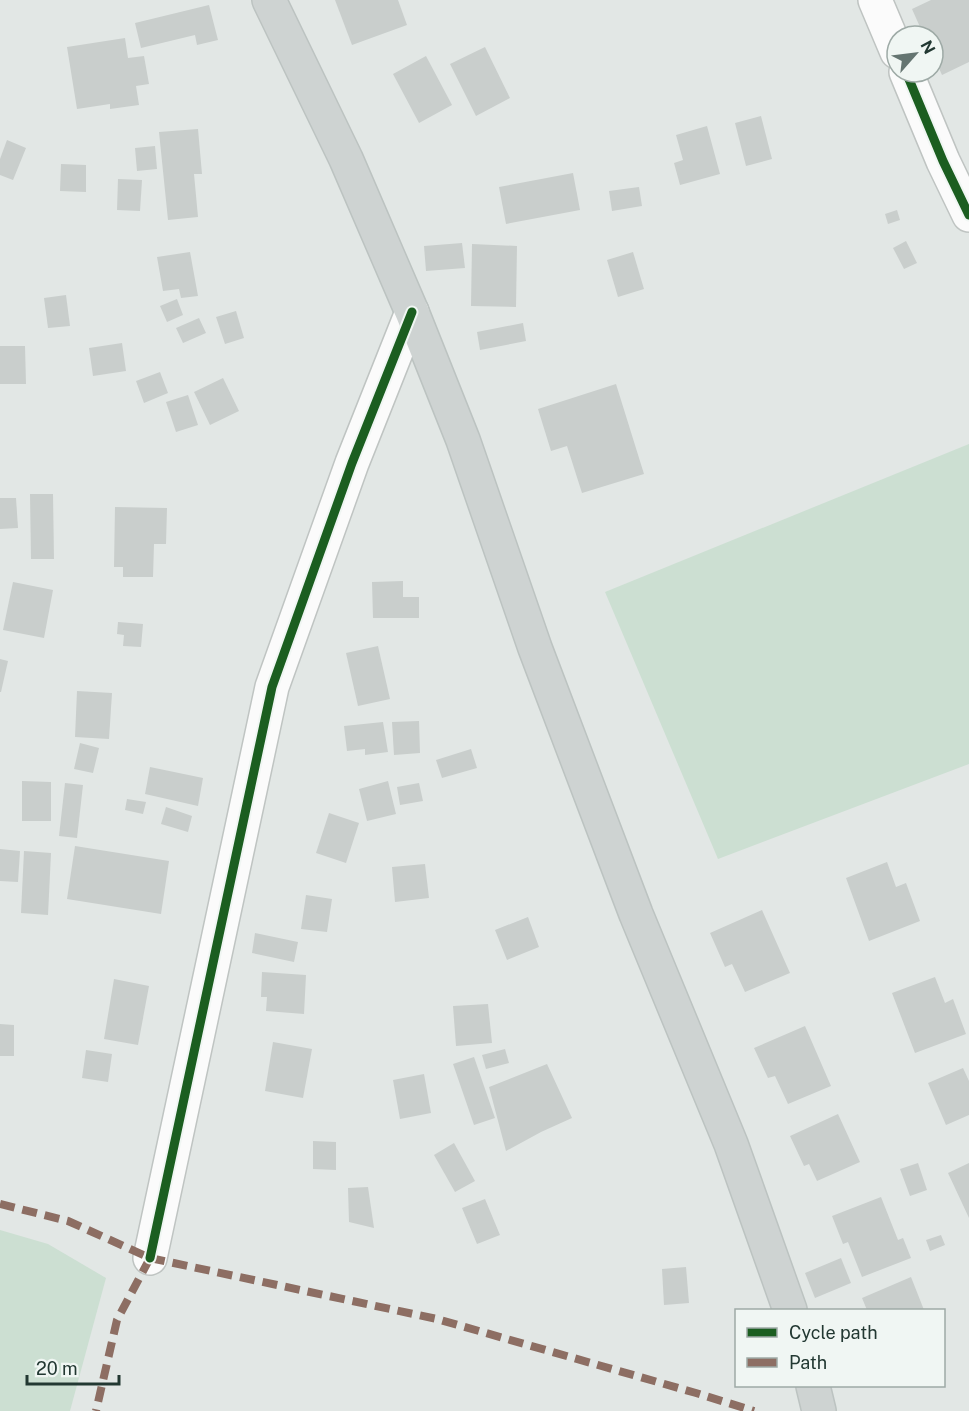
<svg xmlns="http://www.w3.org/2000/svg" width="969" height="1411" font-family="'Public Sans',sans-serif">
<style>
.green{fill:#ccdfd2}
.building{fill:#c9cecc}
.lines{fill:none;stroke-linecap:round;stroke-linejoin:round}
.minor-casing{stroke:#bfc4c2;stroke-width:36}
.major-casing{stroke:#bcc3c1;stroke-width:36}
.minor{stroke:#fbfbfb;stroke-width:33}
.major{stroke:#ced3d2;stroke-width:33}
.quiet{stroke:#8d6e63;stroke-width:8;stroke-dasharray:15 8;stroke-linecap:butt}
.cycleway-casing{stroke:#f0f6f3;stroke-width:13}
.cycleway{stroke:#1b5e20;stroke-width:9}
</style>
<rect width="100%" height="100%" fill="#e2e7e5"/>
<g class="green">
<path d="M969,444V764L718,859L605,592Z"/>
<path d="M0,1230L48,1244L106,1278L70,1411H0Z"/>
</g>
<g class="building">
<path d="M335,0H398L407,25L352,45Z"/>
<path d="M931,0H969V62L942,75L933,55V36H924L912,9Z"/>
<path d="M209,5L218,40L197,45L195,35L141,48L135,23Z"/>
<path d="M125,38L128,58L144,56L149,84L136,86L139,105L110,109V104L77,109L67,47Z"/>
<path d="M485,47L510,98L476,116L450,64Z"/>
<path d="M426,56L452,105L419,123L393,74Z"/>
<path d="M761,116L772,159L746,166L735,123Z"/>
<path d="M707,126L720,174L680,185L674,163L683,160L676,135Z"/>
<path d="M198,129L202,174H194L198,217L168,220L159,132Z"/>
<path d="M7,140L26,148L13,180L0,175V159Z"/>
<path d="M155,146L157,169L137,171L135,148Z"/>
<path d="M61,164L86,165V192L60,191Z"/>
<path d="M573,173L580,210L506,224L499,187Z"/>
<path d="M118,179L142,180L140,211L117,210Z"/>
<path d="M639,187L642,206L612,211L609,191Z"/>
<path d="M897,210L900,220L888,224L885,214Z"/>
<path d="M906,241L917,263L904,269L893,248Z"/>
<path d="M462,243L465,268L426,271L424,246Z"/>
<path d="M472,244L517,246L516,307L471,306Z"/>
<path d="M190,252L198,296L181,298L179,289L163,291L157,257Z"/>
<path d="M633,252L644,289L618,297L607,260Z"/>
<path d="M66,295L70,326L48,328L44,298Z"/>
<path d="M177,299L183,315L167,322L160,306Z"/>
<path d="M236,311L244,338L225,344L216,317Z"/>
<path d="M199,318L206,333L183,343L176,328Z"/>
<path d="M523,323L526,341L480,350L477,332Z"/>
<path d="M122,343L126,371L93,376L89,348Z"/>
<path d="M0,346H25L26,384H0Z"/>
<path d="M160,372L168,393L144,403L136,381Z"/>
<path d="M223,378L239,411L210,425L194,392Z"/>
<path d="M616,384L644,474L582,493L567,446L551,451L538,409Z"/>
<path d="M188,395L198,425L176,432L166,402Z"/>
<path d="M30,494H53L54,559H31Z"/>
<path d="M0,498H16L18,528L0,529Z"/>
<path d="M115,507L167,508L166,544H154L153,577H123V567H114Z"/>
<path d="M403,581V597H419V618H373L372,582Z"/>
<path d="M13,582L53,590L44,638L3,630Z"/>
<path d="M118,622L143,624L141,647L123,646L124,635L117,634Z"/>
<path d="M378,646L390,699L358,706L346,653Z"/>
<path d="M0,659L8,661L1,692H0Z"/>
<path d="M77,691L112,693L109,739L75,737Z"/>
<path d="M419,721L420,753L394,755L392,722Z"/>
<path d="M383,722L388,752L365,755V749L347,751L344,726Z"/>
<path d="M80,743L99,748L93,773L74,769Z"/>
<path d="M471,749L477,768L442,778L436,760Z"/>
<path d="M150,767L203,778L198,806L145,794Z"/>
<path d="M22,781L51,782V821H22Z"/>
<path d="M388,781L396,814L367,821L359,789Z"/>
<path d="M65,783L83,785L77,838L59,836Z"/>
<path d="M419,783L423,801L400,805L397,787Z"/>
<path d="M127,799L146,802L143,814L125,810Z"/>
<path d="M166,807L192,816L188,832L161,824Z"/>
<path d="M329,813L359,823L346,863L316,853Z"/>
<path d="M75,846L169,861L161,914L67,899Z"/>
<path d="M0,849L20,851L18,882L0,881Z"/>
<path d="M24,851L51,853L48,915L21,913Z"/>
<path d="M887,862L896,887L906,883L920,921L869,941L846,878Z"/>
<path d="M425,864L429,898L395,902L392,867Z"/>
<path d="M306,895L332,899L327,932L301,929Z"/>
<path d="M762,910L790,973L745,992L732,964L725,967L710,933Z"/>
<path d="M528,917L539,947L507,960L495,930Z"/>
<path d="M255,933L298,942L294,962L252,953Z"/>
<path d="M262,972L306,975L304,1014L266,1011L267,997H261Z"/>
<path d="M935,977L945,1003L953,999L966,1034L915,1053L892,993Z"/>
<path d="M114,979L149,986L138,1045L104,1039Z"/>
<path d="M488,1004L492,1043L456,1046L453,1006Z"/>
<path d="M0,1024L14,1025V1056H0Z"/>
<path d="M805,1026L831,1086L788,1104L775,1076L768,1078L754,1048Z"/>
<path d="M273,1042L312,1049L303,1098L265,1091Z"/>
<path d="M505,1049L509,1063L486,1069L482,1055Z"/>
<path d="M86,1050L112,1054L108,1082L82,1078Z"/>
<path d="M474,1057L495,1118L474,1125L453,1064Z"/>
<path d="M547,1064L572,1118L541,1132L506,1151L489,1087Z"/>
<path d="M963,1068L969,1081V1115L946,1125L928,1083Z"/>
<path d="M424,1074L431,1113L400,1119L393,1080Z"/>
<path d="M838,1114L860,1162L817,1181L809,1164L804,1166L790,1136Z"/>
<path d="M313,1141L336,1142V1170L313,1169Z"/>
<path d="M454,1143L475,1181L455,1192L434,1155Z"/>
<path d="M918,1163L927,1190L910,1196L900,1169Z"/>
<path d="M969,1163V1218L948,1173Z"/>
<path d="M368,1187L374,1228L349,1222L348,1188Z"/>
<path d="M881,1197L898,1240L903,1238L911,1258L862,1277L848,1242L843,1244L832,1216Z"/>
<path d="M485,1199L500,1235L477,1244L462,1208Z"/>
<path d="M941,1235L945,1245L930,1251L926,1240Z"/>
<path d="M841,1258L851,1283L815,1298L805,1273Z"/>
<path d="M686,1267L689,1303L664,1305L662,1269Z"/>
<path d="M911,1277L924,1310H867L862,1298Z"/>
</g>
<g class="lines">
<defs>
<g id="minor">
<path d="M875,0L897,52"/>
<path d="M906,72L943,161L969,215"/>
<path d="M150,1258L272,687L352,463L412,312"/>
</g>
<g id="major">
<path d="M269,0L346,159L412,312L463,440L535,648L636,914L731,1144L790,1310"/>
<path d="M813,1386L819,1411"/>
</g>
</defs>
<use href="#minor" class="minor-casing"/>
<use href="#major" class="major-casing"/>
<use href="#minor" class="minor"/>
<use href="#major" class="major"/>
<g class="quiet">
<path d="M0,1204L68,1221L150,1258L117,1320L96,1411"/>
<path d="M150,1258L437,1319L696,1393L754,1411"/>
</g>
<defs>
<g id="cycleway">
<path d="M906,72L943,161L969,215"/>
<path d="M150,1258L272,687L352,463L412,312"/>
</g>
</defs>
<use href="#cycleway" class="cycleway-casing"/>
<use href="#cycleway" class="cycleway"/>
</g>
<rect x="735" y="1309" width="210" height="78" fill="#f0f6f3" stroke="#9eaaa6" stroke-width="1.5"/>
<rect x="747" y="1328" width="30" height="9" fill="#1b5e20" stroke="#9eaaa6" stroke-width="1.5"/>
<text x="789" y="1339" font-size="18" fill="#223832">Cycle path</text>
<rect x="747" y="1358" width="30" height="9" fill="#8d6e63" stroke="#9eaaa6" stroke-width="1.5"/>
<text x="789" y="1369" font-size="18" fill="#223832">Path</text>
<g transform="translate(915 54) rotate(62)"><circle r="28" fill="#f0f6f3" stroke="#9eaaa6" stroke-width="1.5"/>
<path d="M0-4.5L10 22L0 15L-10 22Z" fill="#657571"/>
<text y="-9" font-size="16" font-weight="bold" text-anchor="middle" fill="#223832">N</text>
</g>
<path d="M27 1375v9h92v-9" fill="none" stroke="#223832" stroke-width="3"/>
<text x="36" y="1375" font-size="18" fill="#223832" stroke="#f0f6f3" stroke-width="4.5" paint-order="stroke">20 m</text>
</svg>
